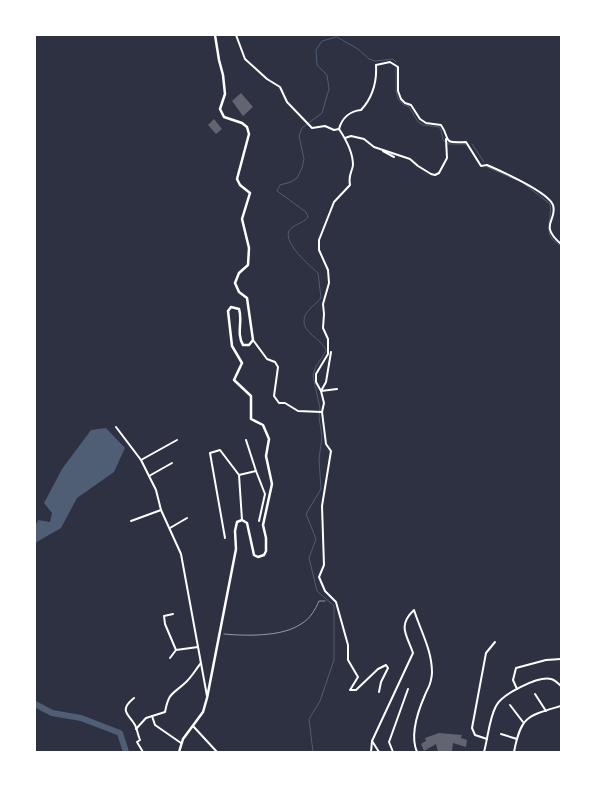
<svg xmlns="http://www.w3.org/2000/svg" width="596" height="787" font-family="Manrope,sans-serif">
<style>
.water{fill:#4f5d75}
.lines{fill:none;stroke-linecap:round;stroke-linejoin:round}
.stream{stroke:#4f5d75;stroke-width:1}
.river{stroke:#4f5d75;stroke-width:6}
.building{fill:#626471}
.path{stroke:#fff;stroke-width:0.5}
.minor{stroke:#fff;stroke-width:2}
.tertiary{stroke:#fff;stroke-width:2.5}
</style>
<rect width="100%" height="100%" fill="#2d3142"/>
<path class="water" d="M106,428L125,448L114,472L77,498L61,528L35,543V527L38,520L50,522L52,513L44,503L62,469L91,430Z"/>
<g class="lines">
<g class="stream">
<path d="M337,37L358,49L369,59L375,61L393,59L396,62"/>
<path d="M396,68V91L398,99L404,105L409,107L418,122L423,125L439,127L441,130L443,140L449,144H466"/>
<path d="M472,144L484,162"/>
<path d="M487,167L517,180"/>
<path d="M523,183L550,204C553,221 540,234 561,246"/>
<path d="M313,752L309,719L320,701L334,660V606L317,591L309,558L316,539L306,514L321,489L319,459L322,437L319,417L320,408L313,376L315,368L326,351C323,338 299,333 305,316C307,310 317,303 321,298L318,273C310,266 283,243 289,231C293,224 303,224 308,217L306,212L277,191L280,185L291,182L297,178L302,168L304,159L299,136L302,128L322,113L329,89L327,75L317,65L316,50L322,41L336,37"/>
</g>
<path class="river" d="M35,704L52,713L81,718L120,733L126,752"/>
</g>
<g class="building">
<path d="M241,93L253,107L243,116L232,101Z"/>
<path d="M214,119L222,129L216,134L208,125Z"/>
<path d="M439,733L462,735L461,738L467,740L466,747L453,743L452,751L438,752L436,744L424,751L421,744L426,741L425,738Z"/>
</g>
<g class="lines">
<path class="path" d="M224,634C246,636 282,637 301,624C310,619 315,610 319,601H325"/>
<g class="minor">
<path d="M236,35L245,59L267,79L280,87L287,102L312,128L325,126L334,130L339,129"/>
<path d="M345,138L351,136L364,139L374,147L410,159L418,166L431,174L435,175L439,173L447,158L446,139"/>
<path d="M383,151L394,157"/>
<path d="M253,340L267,359L275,362L278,367L274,396L279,403H285L298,411L322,412"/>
<path d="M331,352L326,382L321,391L337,389"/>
<path d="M116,427L141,460L156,490L161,510L181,554L207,696"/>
<path d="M246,440L256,471"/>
<path d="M141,460L177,440"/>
<path d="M239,475L242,520"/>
<path d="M149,476L172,463"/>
<path d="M131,521L161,510"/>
<path d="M170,528L187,518"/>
<path d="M225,538L210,453L220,450L239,475L256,471L265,494L259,521"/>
<path d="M173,614L164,616L165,624L176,650L198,647"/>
<path d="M170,658L176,650"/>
<path d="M517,689L513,680L516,668L546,660L561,659"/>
<path d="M379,692L381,682L388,668L386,665L378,669L356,690H350L358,677L348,660V645L336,602L325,591L319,577L324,565L322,506L331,451L326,444L322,412L324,403L321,391L316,382V374L328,354V339L323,328L324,314L323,304L329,283L328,270L319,250V240L334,202L350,185C348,174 352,173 353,165C353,153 345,138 339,129C342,118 350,111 361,110C373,97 377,82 376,65L390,62L398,67V91L401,99L405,103L411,105L420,119L426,123L441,125C452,141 440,143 466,142L481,166L487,165C501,171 548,192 553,205C558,221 538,224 561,244"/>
<path d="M535,694L546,711"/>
<path d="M134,698C118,711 129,714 135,725C137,729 138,735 140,740L137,742L143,752"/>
<path d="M510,705L523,722"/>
<path d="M152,716L155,725L181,743"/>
<path d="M193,726L217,752"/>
<path d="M136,729L146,718L165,712C169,692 172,695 185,683C191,678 196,669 201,663"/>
<path d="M501,734L517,739"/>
<path d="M487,739L475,735L472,728L486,653L495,642"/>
<path d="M372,741L379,752"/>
<path d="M371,752L372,741L413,653C407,635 397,626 414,610C421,632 432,650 432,673C431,686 429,685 425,695C418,711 410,736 417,752"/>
<path d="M393,752L389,742L408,689"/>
<path d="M484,752C488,738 489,719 496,706C502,694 538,676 551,679C555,680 558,683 561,686"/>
<path d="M514,752C521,716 527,716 561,706"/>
</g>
<path class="tertiary" d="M179,752L183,739L203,712L207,698L236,549L235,531L237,522L242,520L247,523L254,555L258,557L264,555L266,551V538L263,525L272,484L266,456L269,439L263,425L251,419V396L234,380L242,363L232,346L228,311L231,307L239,309C243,321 236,333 243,345H249L253,340L247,298L239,292L235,283L239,273L248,265L249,248L242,219L250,193L240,185L237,179L249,134L247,127L242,123L224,117L220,109L225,94L223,75L219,60L215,35"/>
</g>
<rect width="596" height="787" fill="none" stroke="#ffffff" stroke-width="72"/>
</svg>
